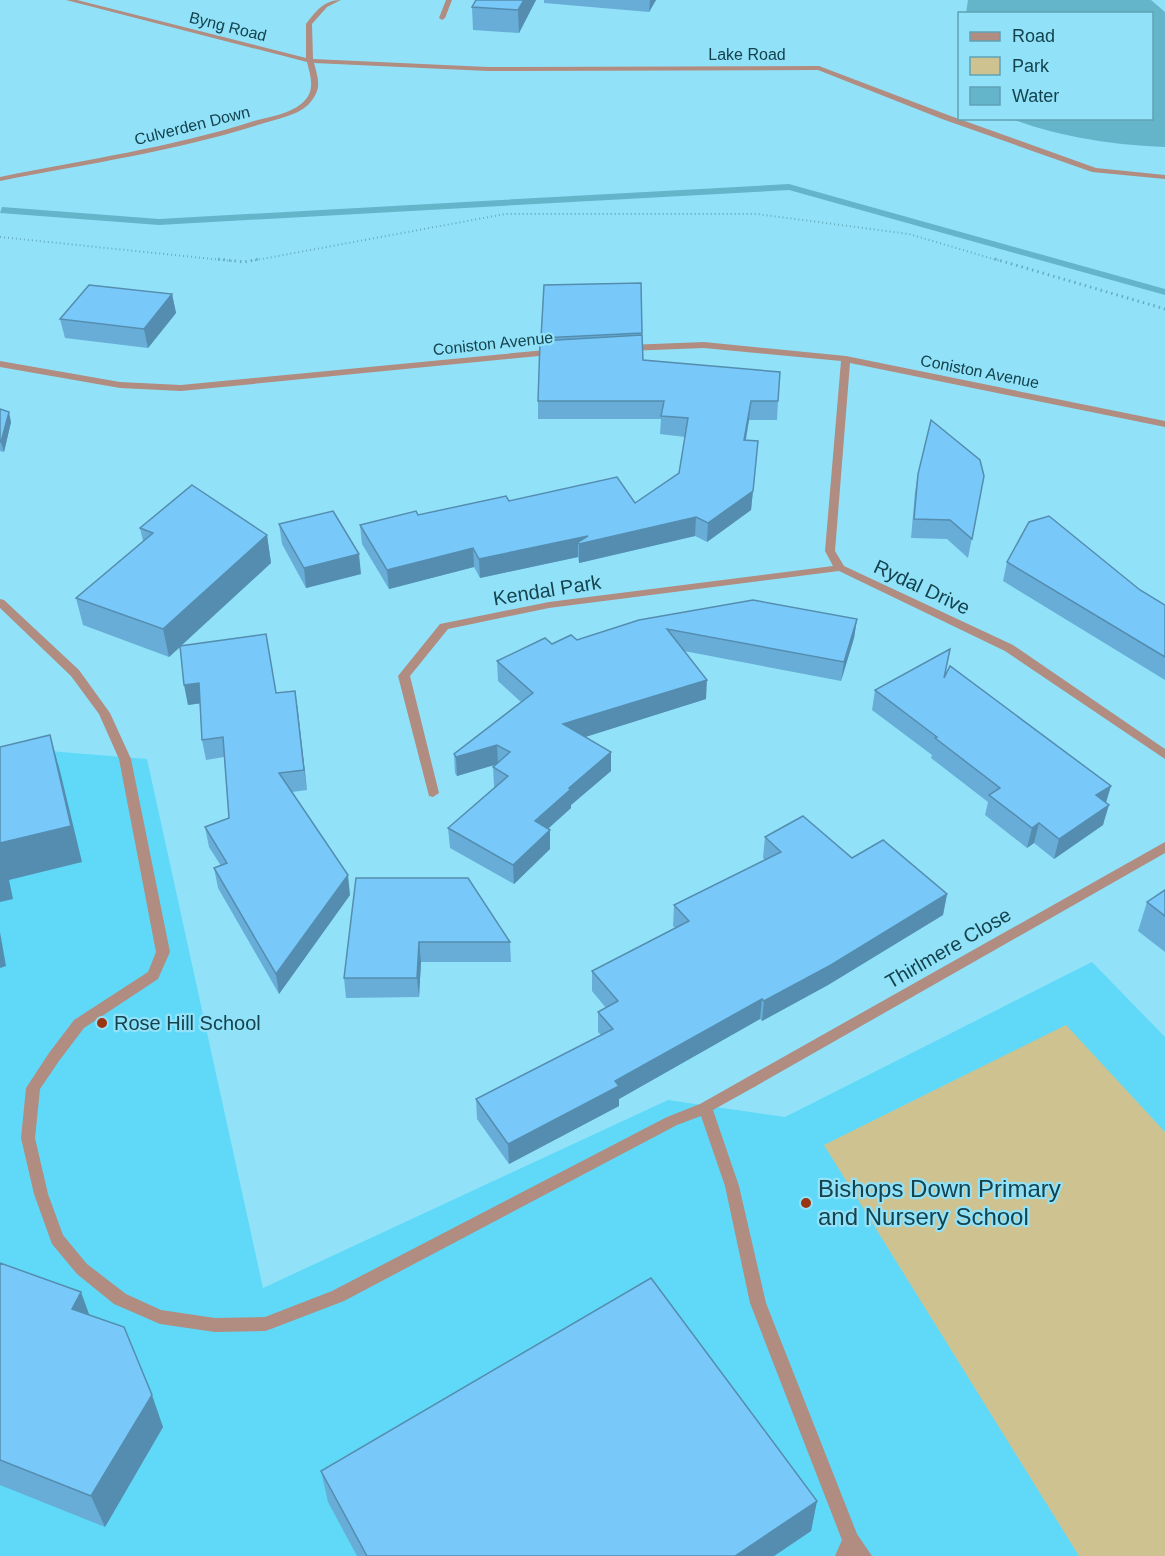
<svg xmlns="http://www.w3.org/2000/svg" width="1165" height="1556" font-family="Helvetica,sans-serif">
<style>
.built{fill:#60d9f8}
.green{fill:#cec390}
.water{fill:#65b5ca}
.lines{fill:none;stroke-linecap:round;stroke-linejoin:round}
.stream{fill:#65b5ca;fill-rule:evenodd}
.path-far1{stroke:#66acbf;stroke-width:2;stroke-dasharray:1 3;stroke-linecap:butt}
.path{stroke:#66acbf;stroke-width:3;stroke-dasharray:1.5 4;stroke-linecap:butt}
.service{fill:#b08c81;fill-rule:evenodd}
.minor{fill:#b08c81;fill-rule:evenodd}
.wall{fill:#67add7}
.shaded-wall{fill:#548daf}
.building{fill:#78c9fa;stroke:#548daf;stroke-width:1.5}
.poi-dot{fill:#9b3411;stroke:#91e2f9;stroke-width:2}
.labels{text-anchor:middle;stroke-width:4.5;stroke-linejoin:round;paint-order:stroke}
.far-street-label{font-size:16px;fill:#14434e;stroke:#91e2f9}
.street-label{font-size:20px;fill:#14434e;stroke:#91e2f9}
.poi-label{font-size:20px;fill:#14434e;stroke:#91e2f9;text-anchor:start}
.near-poi-label{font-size:24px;fill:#14434e;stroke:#91e2f9;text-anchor:start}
</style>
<rect width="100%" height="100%" fill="#91e2f9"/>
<path class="built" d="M0,747L147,759L263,1288L668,1100L785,1117L1092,962L1165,1037V1556H0Z"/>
<path class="green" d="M1066,1025L1165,1132V1556H1079L824,1145Z"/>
<path class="water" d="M968,0H1151L1165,12V147C1114,145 1059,137 1012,119L1152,118V14L966,13Z"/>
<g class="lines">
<path class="stream" d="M789,184L1165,289V295L789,190L159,225L0,213L2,207L159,219Z"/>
<g class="path-far1">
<path d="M0,237L232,261"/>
<path d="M251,261L505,214H757L909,234L1000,261"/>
</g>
<g class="path">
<path d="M218,259L244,262L259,259"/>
<path d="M995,259L1165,309"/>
</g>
<path class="service" d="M0,599L4,600L79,670L110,713L131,759L170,952L158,979L84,1028L59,1061L40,1089L35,1138L48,1194L63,1235L87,1264L126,1294L161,1310L215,1318L265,1317L332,1291L667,1117L700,1104L746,1078L751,1076L756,1078L758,1082L756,1086L713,1110L739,1186L766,1303L857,1534L872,1556H835L842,1540L750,1303L725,1186L701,1116L677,1125L344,1301L271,1329L265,1331L215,1332L160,1324L114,1304L77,1274L52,1244L34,1194L21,1138L26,1088L49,1053L74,1020L148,972L156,952L119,759L99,714L71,676L0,608Z"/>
<g class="minor">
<path d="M66,0H77L306,58V24C316,11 324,0 341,0L327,7L312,24L313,59L488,67L819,66L948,115L1096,168L1165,175V179L1092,172L942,119L818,70L488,71L314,63C319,81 322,90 308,105C296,116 276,119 261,124C177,151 87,164 0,181V177C83,160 174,147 254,121C269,117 289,114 301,104C316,92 311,78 307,62Z"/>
<path d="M446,0H452L445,18L442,20L439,18Z"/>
<path d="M704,342L846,356L1165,421V427L850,363L835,551L844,566L1013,645L1165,749V759L1005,651L839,571L549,608L448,629L410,676L439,793L433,797L429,796L398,676L440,624L549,602L833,566L825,551L841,361L704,348L627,351L623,348L627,345Z"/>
<path d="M556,349L561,352L559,354L181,391L120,388L0,367V361L120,382L181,385Z"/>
<path d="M1165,842V853L756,1086L751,1088L746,1086L744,1082L746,1078Z"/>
</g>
</g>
<g class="wall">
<path d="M536,0L519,33L473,30L472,7Z"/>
<path d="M544,0H656L649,12L544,3Z"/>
<path d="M641,283L643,360L778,401L777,420H749L746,440L758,441L751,510L707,542L695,536L579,563L578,557L480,578L474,567L389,589L362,544L360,525L418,515L509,501L635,503L679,473L685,437L660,434L661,419H538V401L544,285Z"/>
<path d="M172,294L176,313L148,348L65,338L60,319Z"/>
<path d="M0,409L11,422L4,452L0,451Z"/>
<path d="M918,474L984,476L968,558L947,539L911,538L915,492Z"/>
<path d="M279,524L361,574L306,588L282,544Z"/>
<path d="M140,528L267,535L271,563L180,646L276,693L295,691L307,790L292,792L350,895L279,994L218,888L214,868L221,866L209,847L205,827L229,818L224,757L206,760L202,740L200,703L188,705L180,647L169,657L83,625L76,598L143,541Z"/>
<path d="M1007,562L1140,590L1165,605V680L1003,581Z"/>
<path d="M857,619L854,638L841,681L684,651L706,699L585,737L611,771L571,805V808L548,829L550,830V849L514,884L450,848L448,828L495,787L494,786L493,767L496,764L457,776L455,773L454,754L521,702L498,681L497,661L552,644L577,640L639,620Z"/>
<path d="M944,677L1106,803L1103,825L1054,859L1034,843L1027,848L985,815L988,802L931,758L932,755L872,710L875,690Z"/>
<path d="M765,837L852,858L947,894L943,915L828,985L762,1021L760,1019L619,1099V1106L509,1164L477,1119L476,1099L601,1035L598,1032V1012L606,1008L592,991V971L675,928L673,926L674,905L765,860L763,858Z"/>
<path d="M356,878L510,942L511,962H421L419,997L346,998L344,978Z"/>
<path d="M1165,890V952L1138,931L1147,902Z"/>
<path d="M0,1263L89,1315L163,1427L105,1527L0,1485Z"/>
<path d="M321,1471L817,1501L811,1531L774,1556H357L328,1502Z"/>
</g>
<g class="shaded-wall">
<path d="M524,0H536L519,33L518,10Z"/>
<path d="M650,0H656L649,12Z"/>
<path d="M172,294L176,313L148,348L144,329Z"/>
<path d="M751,401L749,420L742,458L744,440Z"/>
<path d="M9,412L11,422L4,452L1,442Z"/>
<path d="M758,441L751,510L707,542L708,523Z"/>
<path d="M696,517L695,536L579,563V544L578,542V557L480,578L479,559L588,536Z"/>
<path d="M267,535L271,563L169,657L163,629Z"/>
<path d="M473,548L474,567L389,589L387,570Z"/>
<path d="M359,554L361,574L306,588L304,568Z"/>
<path d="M857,619L854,638L841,681L844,662Z"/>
<path d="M707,680L706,699L563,744V724Z"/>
<path d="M199,683L203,703L188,705L184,685Z"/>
<path d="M295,691L298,711L307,790L304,770Z"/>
<path d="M50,735L60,771L82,862L9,880L13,899L0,902V843Z"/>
<path d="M497,745L498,764L457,776L456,757Z"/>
<path d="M611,752V771L571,805V808L535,840V821L569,788Z"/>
<path d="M1111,786L1105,806L1096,795Z"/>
<path d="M1109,805L1103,825L1054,859L1059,839Z"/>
<path d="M1039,823L1034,843L1027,848L1032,828Z"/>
<path d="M550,830V849L514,884L513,865Z"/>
<path d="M348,875L350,895L279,994L276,974Z"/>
<path d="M947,894L943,915L828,985L762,1021L764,1001Z"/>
<path d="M0,932L6,966L0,968Z"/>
<path d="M419,942L421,962L419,997L417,978Z"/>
<path d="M762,999L760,1019L619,1099V1106L509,1164L508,1144L615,1081Z"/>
<path d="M81,1292L93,1325L72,1309Z"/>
<path d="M152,1395L163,1427L105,1527L91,1496Z"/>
<path d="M817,1501L811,1531L774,1556H735Z"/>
</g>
<g class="building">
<path d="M476,0H524L518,10L472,7Z"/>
<path d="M641,283L642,333L541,338L544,285Z"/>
<path d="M89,285L172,294L144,329L60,319Z"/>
<path d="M642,335L643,360L780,372L778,401H751L744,440L758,441L753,491L708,523L696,517L579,544L578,542L588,536L479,559L473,548L387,570L360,525L416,511L418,515L506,496L509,501L617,477L635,503L679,473L688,418L661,416L664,401H538L540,341Z"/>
<path d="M0,409L9,412L1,442L0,441Z"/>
<path d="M931,420L980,460L984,476L972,539L950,520L914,519L918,474Z"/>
<path d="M192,485L267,535L163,629L76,598L153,533L140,528Z"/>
<path d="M333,511L359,554L304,568L279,524Z"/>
<path d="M1049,516L1140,590L1165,605V657L1007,562L1029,522Z"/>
<path d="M753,600L857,619L844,662L667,629L707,680L563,724L611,752L569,788L571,789L535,821L550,830L513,865L448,828L508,776L493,767L510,752L497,745L456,757L454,754L533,693L497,661L545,638L552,644L571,635L577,640L639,620Z"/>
<path d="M266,634L276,693L295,691L304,770L279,773L348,875L276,974L214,868L227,863L205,827L229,818L223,737L202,740L199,683L184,685L180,646Z"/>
<path d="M950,649L944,678L950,666L1111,786L1096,795L1109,805L1059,839L1039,823L1032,828L989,795L1000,788L935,738L937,737L875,690Z"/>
<path d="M50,735L71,826L0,843V747Z"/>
<path d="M803,816L852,858L883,840L947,894L831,965L764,1001L762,999L615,1081L619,1086L508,1144L476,1099L613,1029L598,1012L618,1001L592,971L689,921L674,905L781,852L765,837Z"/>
<path d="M356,878H468L510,942H419L417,978H344Z"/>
<path d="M1165,890V916L1147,902Z"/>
<path d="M0,1263L81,1292L72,1309L124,1327L152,1395L91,1496L0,1460Z"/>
<path d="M651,1278L817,1501L735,1556H367L321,1471Z"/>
</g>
<g class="poi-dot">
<circle cx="102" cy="1023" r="6"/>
<circle cx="806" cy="1203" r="6"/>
</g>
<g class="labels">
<g class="far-street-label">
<text transform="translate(228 26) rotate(14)" y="6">Byng Road</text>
<text x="747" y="60">Lake Road</text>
<text transform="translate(192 125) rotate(-14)" y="6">Culverden Down</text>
<text transform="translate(493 343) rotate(-6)" y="6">Coniston Avenue</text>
<text transform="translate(980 371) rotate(11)" y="6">Coniston Avenue</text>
</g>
<g class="street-label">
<text transform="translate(922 587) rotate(25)" y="7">Rydal Drive</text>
<text transform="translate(547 590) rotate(-9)" y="7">Kendal Park</text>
<text transform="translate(948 948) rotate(-30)" y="7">Thirlmere Close</text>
</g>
<g class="poi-label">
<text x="114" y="1030">Rose Hill School</text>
</g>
<g class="near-poi-label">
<text x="818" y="1197">Bishops Down Primary<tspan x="818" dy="28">and Nursery School</tspan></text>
</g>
</g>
<rect x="958" y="12" width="195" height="108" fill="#91e2f9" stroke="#5fa2b5" stroke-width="1.5"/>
<rect x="970" y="32" width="30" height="9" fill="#b08c81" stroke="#5fa2b5" stroke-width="1.5"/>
<text x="1012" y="42" font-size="18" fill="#14434e">Road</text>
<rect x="970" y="57" width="30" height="18" fill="#cec390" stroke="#5fa2b5" stroke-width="1.5"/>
<text x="1012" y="72" font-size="18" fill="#14434e">Park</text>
<rect x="970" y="87" width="30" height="18" fill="#65b5ca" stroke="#5fa2b5" stroke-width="1.5"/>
<text x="1012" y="102" font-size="18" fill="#14434e">Water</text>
</svg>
